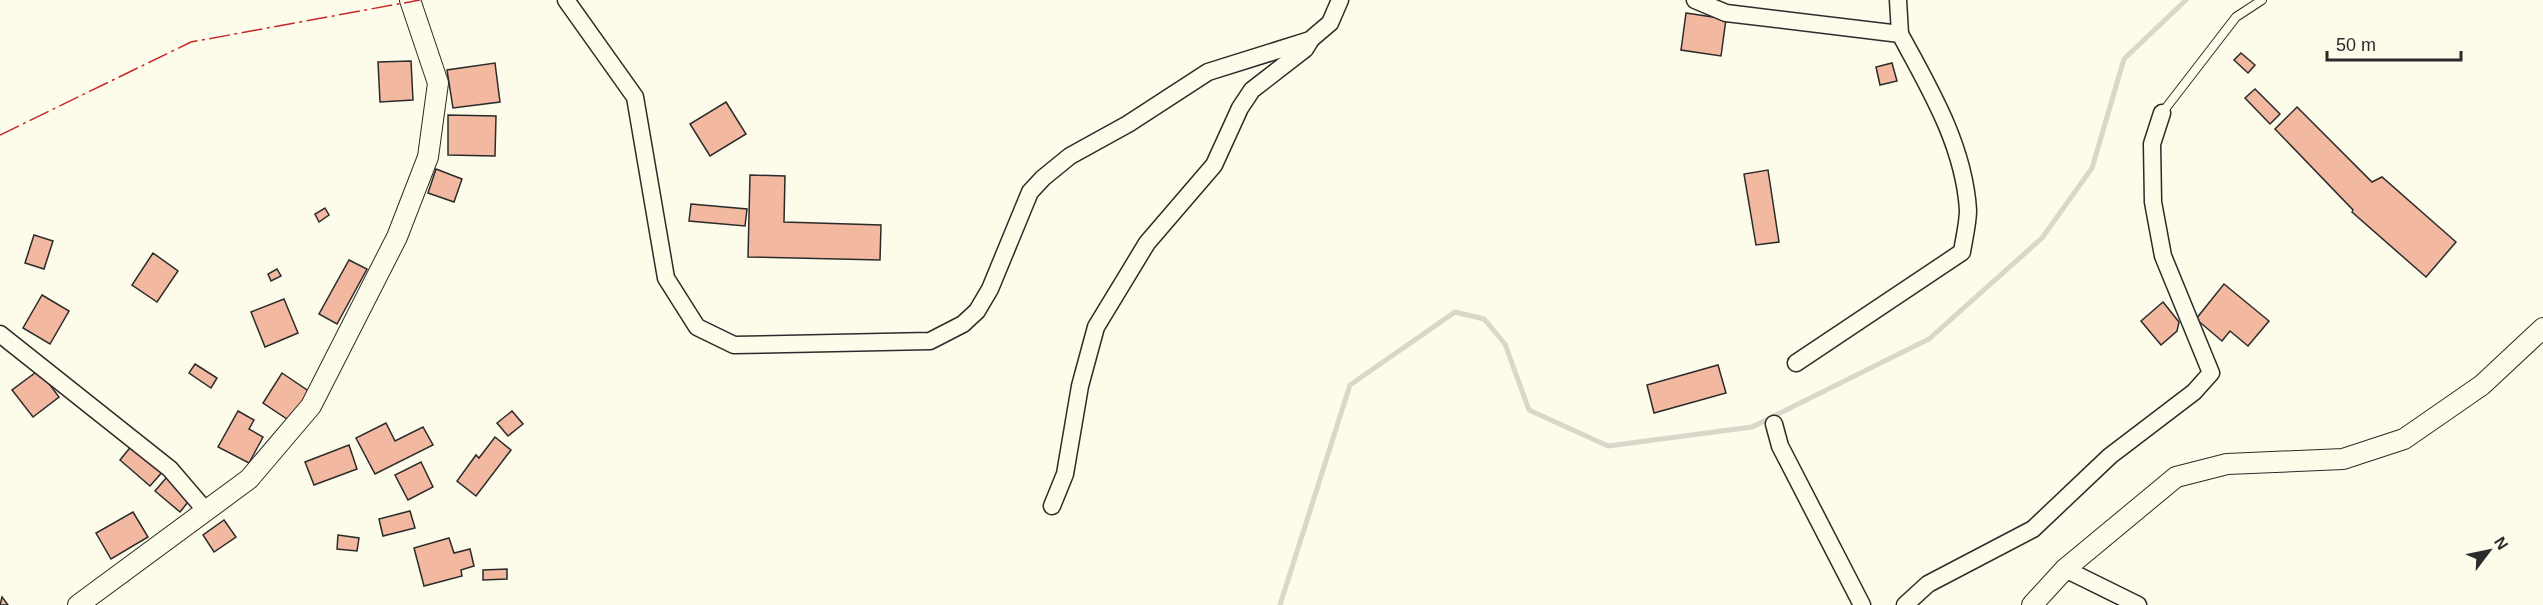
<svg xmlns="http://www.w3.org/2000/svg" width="2543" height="605" font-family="Arial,sans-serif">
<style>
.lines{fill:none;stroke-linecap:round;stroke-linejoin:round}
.stream{stroke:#d8d7c9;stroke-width:5}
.building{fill:#f2b8a0;stroke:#2b2b2b;stroke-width:1.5}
.service-casing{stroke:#2b2b2b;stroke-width:10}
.minor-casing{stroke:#2b2b2b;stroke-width:19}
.tertiary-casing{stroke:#2b2b2b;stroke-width:22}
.service{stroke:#fdfbea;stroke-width:8}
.minor{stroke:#fdfbea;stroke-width:16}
.tertiary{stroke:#fdfbea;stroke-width:20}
.power{stroke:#c62828;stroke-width:1.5;stroke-dasharray:21 4.5 3 4.5;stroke-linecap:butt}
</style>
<rect width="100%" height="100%" fill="#fdfbea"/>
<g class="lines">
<path class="stream" d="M1280,605L1350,385L1455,312L1484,319L1505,344L1529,410L1608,446L1752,427L1929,339L2042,238L2092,168L2124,59L2186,0"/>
</g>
<g class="building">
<path d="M1686,13L1726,19L1721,56L1681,50Z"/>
<path d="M2241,53L2255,65L2248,73L2234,60Z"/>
<path d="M411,61L413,100L380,102L378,62Z"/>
<path d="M495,63L500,102L453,108L447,70Z"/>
<path d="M1892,63L1897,81L1880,85L1876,67Z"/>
<path d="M2255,89L2280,114L2270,124L2245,98Z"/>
<path d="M726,102L746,134L710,156L690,124Z"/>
<path d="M2297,107L2372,182L2382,177L2456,242L2426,277L2352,212L2353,210L2275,129Z"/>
<path d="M448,115L496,116L495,156L448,155Z"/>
<path d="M436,169L462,179L454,202L428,193Z"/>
<path d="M1768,170L1779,242L1756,245L1744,174Z"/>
<path d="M750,175L785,176L784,222L881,225L880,260L748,257Z"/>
<path d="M691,204L747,209L745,226L689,221Z"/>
<path d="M325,208L329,215L319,222L315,214Z"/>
<path d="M34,235L53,241L44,269L25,263Z"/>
<path d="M153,253L178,271L157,302L132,285Z"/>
<path d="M349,260L367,269L337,324L319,314Z"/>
<path d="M277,269L281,276L271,281L268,274Z"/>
<path d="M2224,284L2269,321L2248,346L2230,331L2222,341L2196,319Z"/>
<path d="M42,295L69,311L50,344L23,328Z"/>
<path d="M284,299L298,333L265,347L251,312Z"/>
<path d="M2163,302L2179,322L2177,331L2161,345L2141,321Z"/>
<path d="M195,364L217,378L211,388L189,373Z"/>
<path d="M1718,365L1726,393L1654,413L1647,385Z"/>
<path d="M39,370L59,397L33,417L12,390Z"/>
<path d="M282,373L310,392L290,421L263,403Z"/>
<path d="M238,411L254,420L249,429L263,437L249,463L218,447Z"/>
<path d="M512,411L523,424L508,436L497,423Z"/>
<path d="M386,423L395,441L423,427L433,445L375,474L356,438Z"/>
<path d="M495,437L511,450L476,496L457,481L476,455L479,458Z"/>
<path d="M133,444L164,470L150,486L120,460Z"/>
<path d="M349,445L357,469L314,485L305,462Z"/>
<path d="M421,462L433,487L408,500L395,475Z"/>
<path d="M167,477L192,497L180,512L155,491Z"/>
<path d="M410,511L415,528L383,536L379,519Z"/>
<path d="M133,512L148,537L111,559L96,533Z"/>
<path d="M224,520L236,537L214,552L203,535Z"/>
<path d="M338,535L359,538L357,551L337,549Z"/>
<path d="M449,538L454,553L470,549L474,566L461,570L462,576L424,586L414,548Z"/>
<path d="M507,569V579L483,580V570Z"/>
<path d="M2,597L8,605H0Z"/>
</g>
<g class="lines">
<defs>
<path id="service" d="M2162,113L2236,17L2262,0"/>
<g id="minor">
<path d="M566,0L635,97L666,278L697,327L734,345L930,341L963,324L977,311L990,289L1030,192L1043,178L1070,156L1128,124L1208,72L1310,40L1330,23L1340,0"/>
<path d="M1695,0L1726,13L1900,34C1930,89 1964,146 1968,210C1968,223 1964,239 1962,252L1796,363"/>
<path d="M1898,0L1900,34"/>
<path d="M0,334L170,469L206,511"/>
<path d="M1774,424L1780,446L1862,605"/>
<path d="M1052,506L1065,474L1080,386L1096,327L1147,243L1214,165L1240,108L1252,90L1305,49L1310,41"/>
<path d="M2065,569L2138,605"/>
<path d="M1905,605L1928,584L2033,529L2110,456L2194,392L2211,373L2163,256L2153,202L2152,144L2162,113"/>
</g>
<g id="tertiary">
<path d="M78,605L249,479L311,406L397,237L428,157L438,83L410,0"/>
<path d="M2032,605L2065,569L2176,477L2227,464L2343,459L2404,439L2482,385L2543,328"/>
</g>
</defs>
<use href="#service" class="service-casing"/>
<use href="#minor" class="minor-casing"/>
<use href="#tertiary" class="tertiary-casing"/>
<use href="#service" class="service"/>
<use href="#minor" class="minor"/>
<use href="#tertiary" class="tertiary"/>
<path class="power" d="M0,135L191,42L420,0"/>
</g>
<g transform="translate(2489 551) rotate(58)" stroke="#fdfbea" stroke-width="4.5" paint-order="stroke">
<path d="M0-4.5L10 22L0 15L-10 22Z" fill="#2b2b2b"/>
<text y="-9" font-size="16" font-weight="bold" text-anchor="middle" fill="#2b2b2b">N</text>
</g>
<path d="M2327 51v9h134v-9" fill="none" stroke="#2b2b2b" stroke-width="3"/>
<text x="2336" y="51" font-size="18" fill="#2b2b2b" stroke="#fdfbea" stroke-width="4.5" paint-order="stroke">50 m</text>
</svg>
